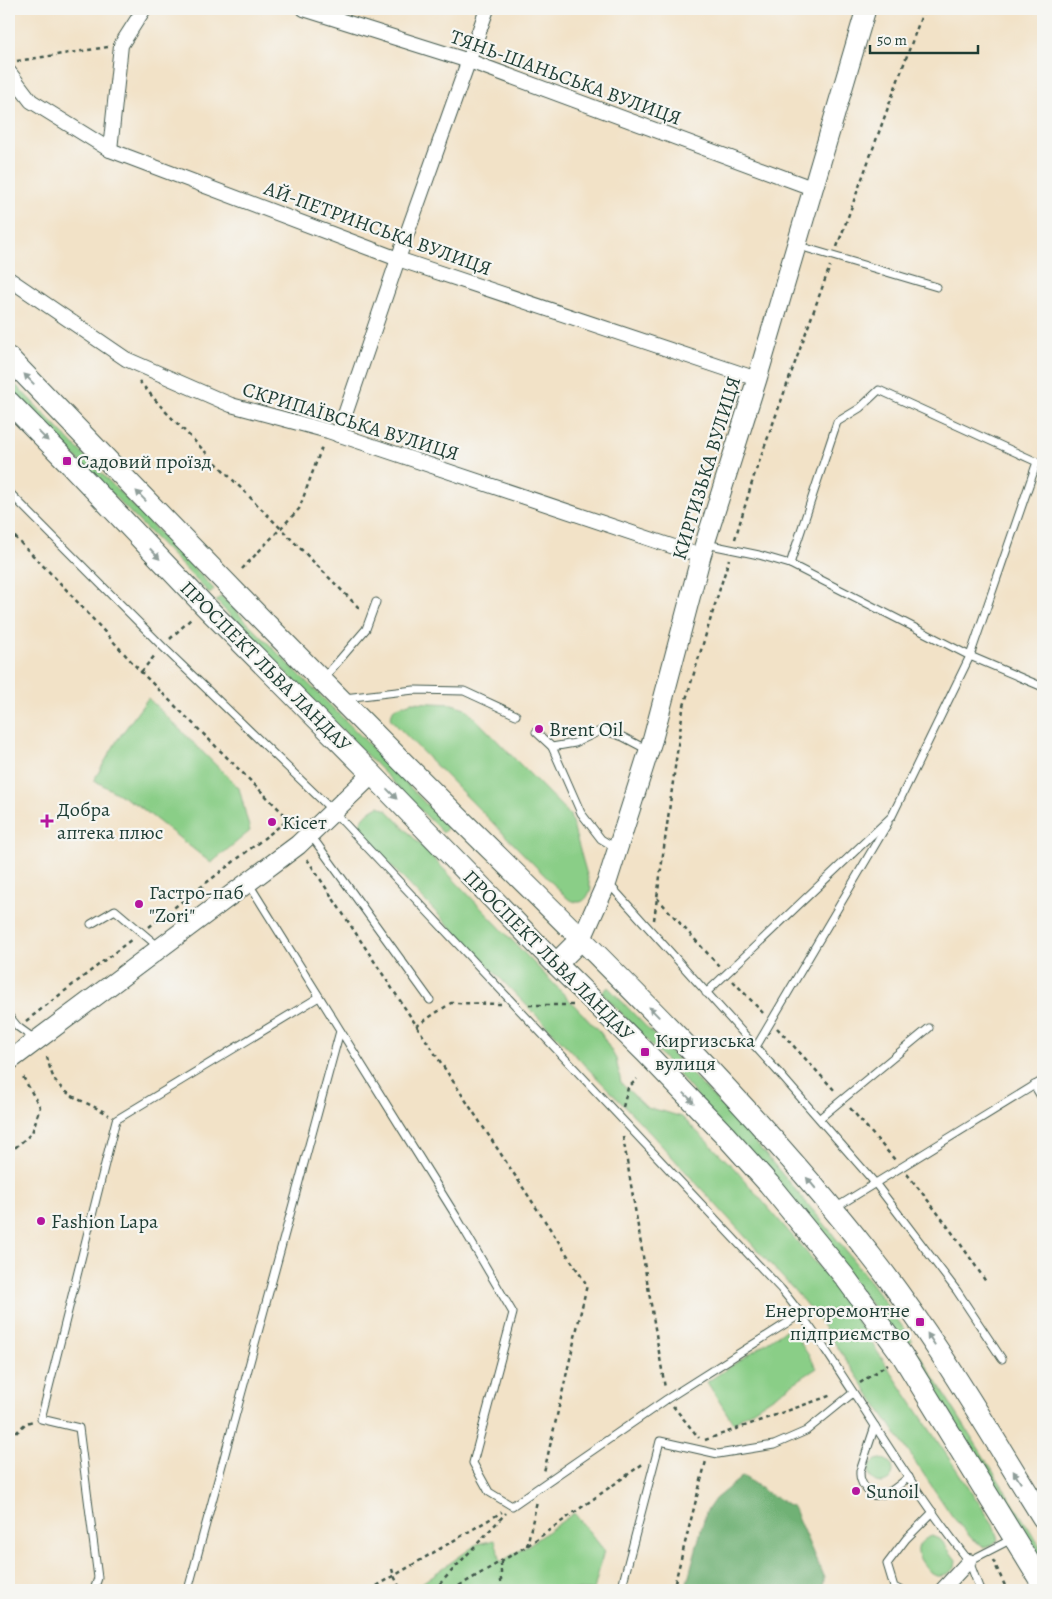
<svg xmlns="http://www.w3.org/2000/svg" width="1052" height="1599" font-family="Alegreya,serif">
<style>
.green{fill:#8ace87;stroke:#54865e}
.forest{fill:#6fb174;stroke:#477754}
.lines{fill:none;stroke-linecap:round;stroke-linejoin:round}
.lane-casing{stroke:#3f564a;stroke-width:9}
.street-casing{stroke:#3f564a;stroke-width:16}
.secondary-casing{stroke:#3f564a;stroke-width:21}
.primary-casing{stroke:#3f564a;stroke-width:23}
.path{stroke:#3f564a;stroke-width:2.5;stroke-dasharray:4 4;stroke-linecap:butt}
.lane{stroke:#fff;stroke-width:7}
.street{stroke:#fff;stroke-width:14}
.secondary{stroke:#fff;stroke-width:19}
.primary{stroke:#fff;stroke-width:21}
.oneway{fill:#8f9e9a}
.poi-dot{fill:#b5179e;stroke:#f6f6f2;stroke-width:2}
.labels{text-anchor:middle;stroke-width:4.5;stroke-linejoin:round;paint-order:stroke}
.street-label{font-size:20px;fill:#1f3d34;stroke:#f6f6f2}
.poi-label{font-size:20px;fill:#1f3d34;stroke:#f6f6f2;text-anchor:start}
</style>
<rect width="100%" height="100%" fill="#f6f6f2"/>
<filter id="ink" filterUnits="userSpaceOnUse"><feTurbulence type="fractalNoise" baseFrequency=".02" numOctaves="2"/><feDisplacementMap in="SourceGraphic" scale="10" xChannelSelector="R" yChannelSelector="G"/><feConvolveMatrix kernelMatrix="1 2 1 2 8 2 1 2 1" color-interpolation-filters="sRGB"/></filter>
<filter id="wash" filterUnits="userSpaceOnUse"><feTurbulence type="fractalNoise" baseFrequency=".0096" numOctaves="4" result="noise"/><feDisplacementMap in="SourceGraphic" scale="20" xChannelSelector="R" yChannelSelector="G"/><feGaussianBlur stdDeviation="1.12" result="paint"/><feColorMatrix in="noise" values="0 0 0 0 0 0 0 0 0 0 0 0 0 0 0 0 0 1.4 0 .05"/><feComposite in="paint" operator="in"/></filter>
<g filter="url(#wash)">
<rect width="100%" height="100%" fill="#f2e2c7"/>
<g class="green">
<path d="M9,378L214,589L210,594L9,389Z"/>
<path d="M221,596L358,733L448,827L443,833L216,601Z"/>
<path d="M148,698L239,788L250,831L211,863L139,806L94,780L118,739Z"/>
<path d="M412,702L452,704L465,708L570,815L591,889C586,902 580,906 567,898L398,727L390,718L394,708Z"/>
<path d="M379,806L387,810L601,1033L616,1059L621,1083L647,1108L662,1111L682,1117L734,1168L826,1275L993,1524L998,1540L993,1544L985,1547L972,1539L952,1516L819,1320L794,1290L641,1123L357,831C361,818 368,811 379,806Z"/>
<path d="M608,987L744,1129L827,1227L868,1279L912,1340L905,1345L676,1071L602,993Z"/>
<path d="M790,1327L817,1368L733,1423L707,1382Z"/>
<path d="M918,1352L1043,1551V1563L913,1355Z"/>
<circle cx="881" cy="1471" r="12"/>
<path d="M574,1513L604,1550L594,1590H412L477,1544L495,1540L501,1562L527,1546Z"/>
<path d="M932,1536L941,1540L956,1560L955,1568C951,1572 944,1577 937,1576C932,1575 928,1570 925,1566C914,1553 915,1542 932,1536Z"/>
</g>
<path class="forest" d="M743,1476L766,1492L793,1507L824,1578L823,1590H685L706,1512L715,1499Z"/>
</g>
<g filter="url(#ink)">
<g class="lines">
<defs>
<g id="lane">
<path d="M799,246L937,287"/>
<path d="M9,492L163,647L333,811L781,1289C809,1322 831,1359 855,1395C891,1451 928,1509 969,1561L1012,1539"/>
<path d="M706,544L759,555L790,564L970,656L1043,687"/>
<path d="M323,679L366,629L376,602"/>
<path d="M344,698L414,690L464,691L516,715"/>
<path d="M536,732L552,747"/>
<path d="M310,834L430,1000"/>
<path d="M616,848L601,839L581,813L552,747L575,743L602,730L623,737L642,747L647,743"/>
<path d="M249,884L456,1216L513,1313L473,1463L489,1492L512,1506L667,1399L801,1314"/>
<path d="M609,884L779,1073L875,1183L957,1291L1002,1359"/>
<path d="M91,924L115,910L160,948"/>
<path d="M706,993L892,816L970,656L1037,462L879,390L860,408L837,422L790,564"/>
<path d="M9,1016L18,1027L36,1040"/>
<path d="M756,1047L888,823"/>
<path d="M1034,1085L1043,1100"/>
<path d="M820,1118L929,1028"/>
<path d="M835,1208L1043,1080"/>
<path d="M875,1426L860,1471C859,1481 865,1489 872,1495C887,1498 898,1485 909,1477"/>
<path d="M969,1561L980,1590"/>
<path d="M94,1590L98,1578L79,1428L41,1419L116,1120L319,997"/>
<path d="M188,1590L340,1031"/>
<path d="M621,1590L660,1441L718,1454L774,1445L806,1431L853,1393"/>
<path d="M900,1590L894,1587L887,1564L906,1539L933,1512"/>
</g>
<g id="street">
<path d="M304,9L469,61L812,188"/>
<path d="M9,72L31,101L110,150L398,259L757,379"/>
<path d="M110,150L121,45L144,9"/>
<path d="M9,279L126,359L231,405L328,431L701,556"/>
<path d="M338,435L398,259L487,9"/>
<path d="M942,1590L969,1561"/>
</g>
<g id="secondary">
<path d="M582,938L607,882L653,738L701,556L757,379L866,9"/>
<path d="M9,1061L298,845L372,774"/>
</g>
<g id="primary">
<path d="M9,358C161,516 313,674 469,828C609,966 750,1102 871,1256C936,1339 988,1430 1043,1518"/>
<path d="M9,402L67,461L205,606L372,774L556,964L645,1052L724,1134L769,1184L844,1276L902,1355L1043,1585"/>
<path d="M556,964L582,938"/>
</g>
</defs>
<use href="#lane" class="lane-casing"/>
<use href="#street" class="street-casing"/>
<use href="#secondary" class="secondary-casing"/>
<use href="#primary" class="primary-casing"/>
<g class="path">
<path d="M17,61L108,47"/>
<path d="M837,247L924,9"/>
<path d="M139,381L164,410L361,610"/>
<path d="M9,531L62,585L141,672L296,826"/>
<path d="M735,539L754,476L830,266"/>
<path d="M242,569L299,509L323,444"/>
<path d="M170,639L193,617"/>
<path d="M141,672L156,654"/>
<path d="M307,859L587,1285L544,1472"/>
<path d="M657,898L719,966"/>
<path d="M654,920L683,709L729,559"/>
<path d="M149,927L289,819"/>
<path d="M733,981L763,1013"/>
<path d="M529,1005H573"/>
<path d="M26,1021L132,939"/>
<path d="M416,1026L451,1003L501,1004"/>
<path d="M777,1028L836,1092"/>
<path d="M47,1057C49,1064 51,1074 55,1080C66,1098 93,1104 109,1115"/>
<path d="M623,1107L628,1088L637,1079"/>
<path d="M850,1108L895,1160"/>
<path d="M623,1137L665,1388"/>
<path d="M9,1153L32,1133L40,1107L22,1075"/>
<path d="M907,1174C935,1209 962,1244 986,1282"/>
<path d="M9,1241L11,1252L9,1270"/>
<path d="M860,1383L888,1364"/>
<path d="M673,1406L699,1438"/>
<path d="M9,1435H14L26,1423L33,1421"/>
<path d="M705,1440L832,1395"/>
<path d="M527,1546L537,1501"/>
<path d="M993,1560L1007,1590"/>
<path d="M501,1562V1590"/>
<path d="M392,1569L394,1576L401,1590"/>
<path d="M370,1590L502,1512"/>
<path d="M434,1590L506,1513"/>
<path d="M452,1590L527,1546L644,1463"/>
<path d="M673,1590L706,1461"/>
</g>
<use href="#lane" class="lane"/>
<use href="#street" class="street"/>
<use href="#secondary" class="secondary"/>
<use href="#primary" class="primary"/>
</g>
<defs><path id="oneway-solid" d="M-6-.8H1V-3.2L6.5 0L1 3.2V.8H-6Z" transform="scale(1.25)"/></defs>
<g class="oneway">
<use href="#oneway-solid" transform="translate(29 379) rotate(-134)"/>
<use href="#oneway-solid" transform="translate(43 436) rotate(45)"/>
<use href="#oneway-solid" transform="translate(141 496) rotate(-134)"/>
<use href="#oneway-solid" transform="translate(155 554) rotate(47)"/>
<use href="#oneway-solid" transform="translate(392 794) rotate(46)"/>
<use href="#oneway-solid" transform="translate(654 1012) rotate(-134)"/>
<use href="#oneway-solid" transform="translate(689 1098) rotate(46)"/>
<use href="#oneway-solid" transform="translate(811 1183) rotate(-130)"/>
<use href="#oneway-solid" transform="translate(931 1339) rotate(-123)"/>
<use href="#oneway-solid" transform="translate(1017 1477) rotate(-122)"/>
</g>
</g>
<g class="poi-dot">
<rect x="62" y="456" width="10" height="10" rx="2.5"/>
<circle cx="539" cy="729" r="5"/>
<path d="M44.5 813.5h5v5h5v5h-5v5h-5v-5h-5v-5h5z"/>
<circle cx="272" cy="822" r="5"/>
<circle cx="139" cy="904" r="5"/>
<rect x="640" y="1047" width="10" height="10" rx="2.5"/>
<circle cx="41" cy="1221" r="5"/>
<rect x="915" y="1317" width="10" height="10" rx="2.5"/>
<circle cx="856" cy="1491" r="5"/>
</g>
<g class="labels">
<g class="street-label">
<text transform="translate(566 77) rotate(20)" y="7">ТЯНЬ-ШАНЬСЬКА ВУЛИЦЯ</text>
<text transform="translate(378 228) rotate(20)" y="7">АЙ-ПЕТРИНСЬКА ВУЛИЦЯ</text>
<text transform="translate(351 421) rotate(17)" y="7">СКРИПАЇВСЬКА ВУЛИЦЯ</text>
<text transform="translate(706 468) rotate(-73)" y="7">КИРГИЗЬКА ВУЛИЦЯ</text>
<text transform="translate(266 666) rotate(45)" y="7">ПРОСПЕКТ ЛЬВА ЛАНДАУ</text>
<text transform="translate(549 955) rotate(45)" y="7">ПРОСПЕКТ ЛЬВА ЛАНДАУ</text>
</g>
<g class="poi-label">
<text x="77" y="468">Садовий проїзд</text>
<text x="549" y="736">Brent Oil</text>
<text x="57" y="816">Добра<tspan x="57" dy="23">аптека плюс</tspan></text>
<text x="282" y="829">Кісет</text>
<text x="149" y="899">Гастро-паб<tspan x="149" dy="23">"Zori"</tspan></text>
<text x="655" y="1047">Киргизська<tspan x="655" dy="23">вулиця</tspan></text>
<text x="51" y="1228">Fashion Lapa</text>
<text x="910" y="1317" text-anchor="end">Енергоремонтне<tspan x="910" dy="23">підприємство</tspan></text>
<text x="866" y="1498">Sunoil</text>
</g>
</g>
<rect width="1052" height="1599" fill="none" stroke="#f6f6f2" stroke-width="30"/>
<path d="M870 45v8h108v-8" fill="none" stroke="#1f3d34" stroke-width="2.5"/>
<text x="877" y="45" font-size="15" fill="#1f3d34" stroke="#f6f6f2" stroke-width="4" paint-order="stroke">50 m</text>
</svg>
